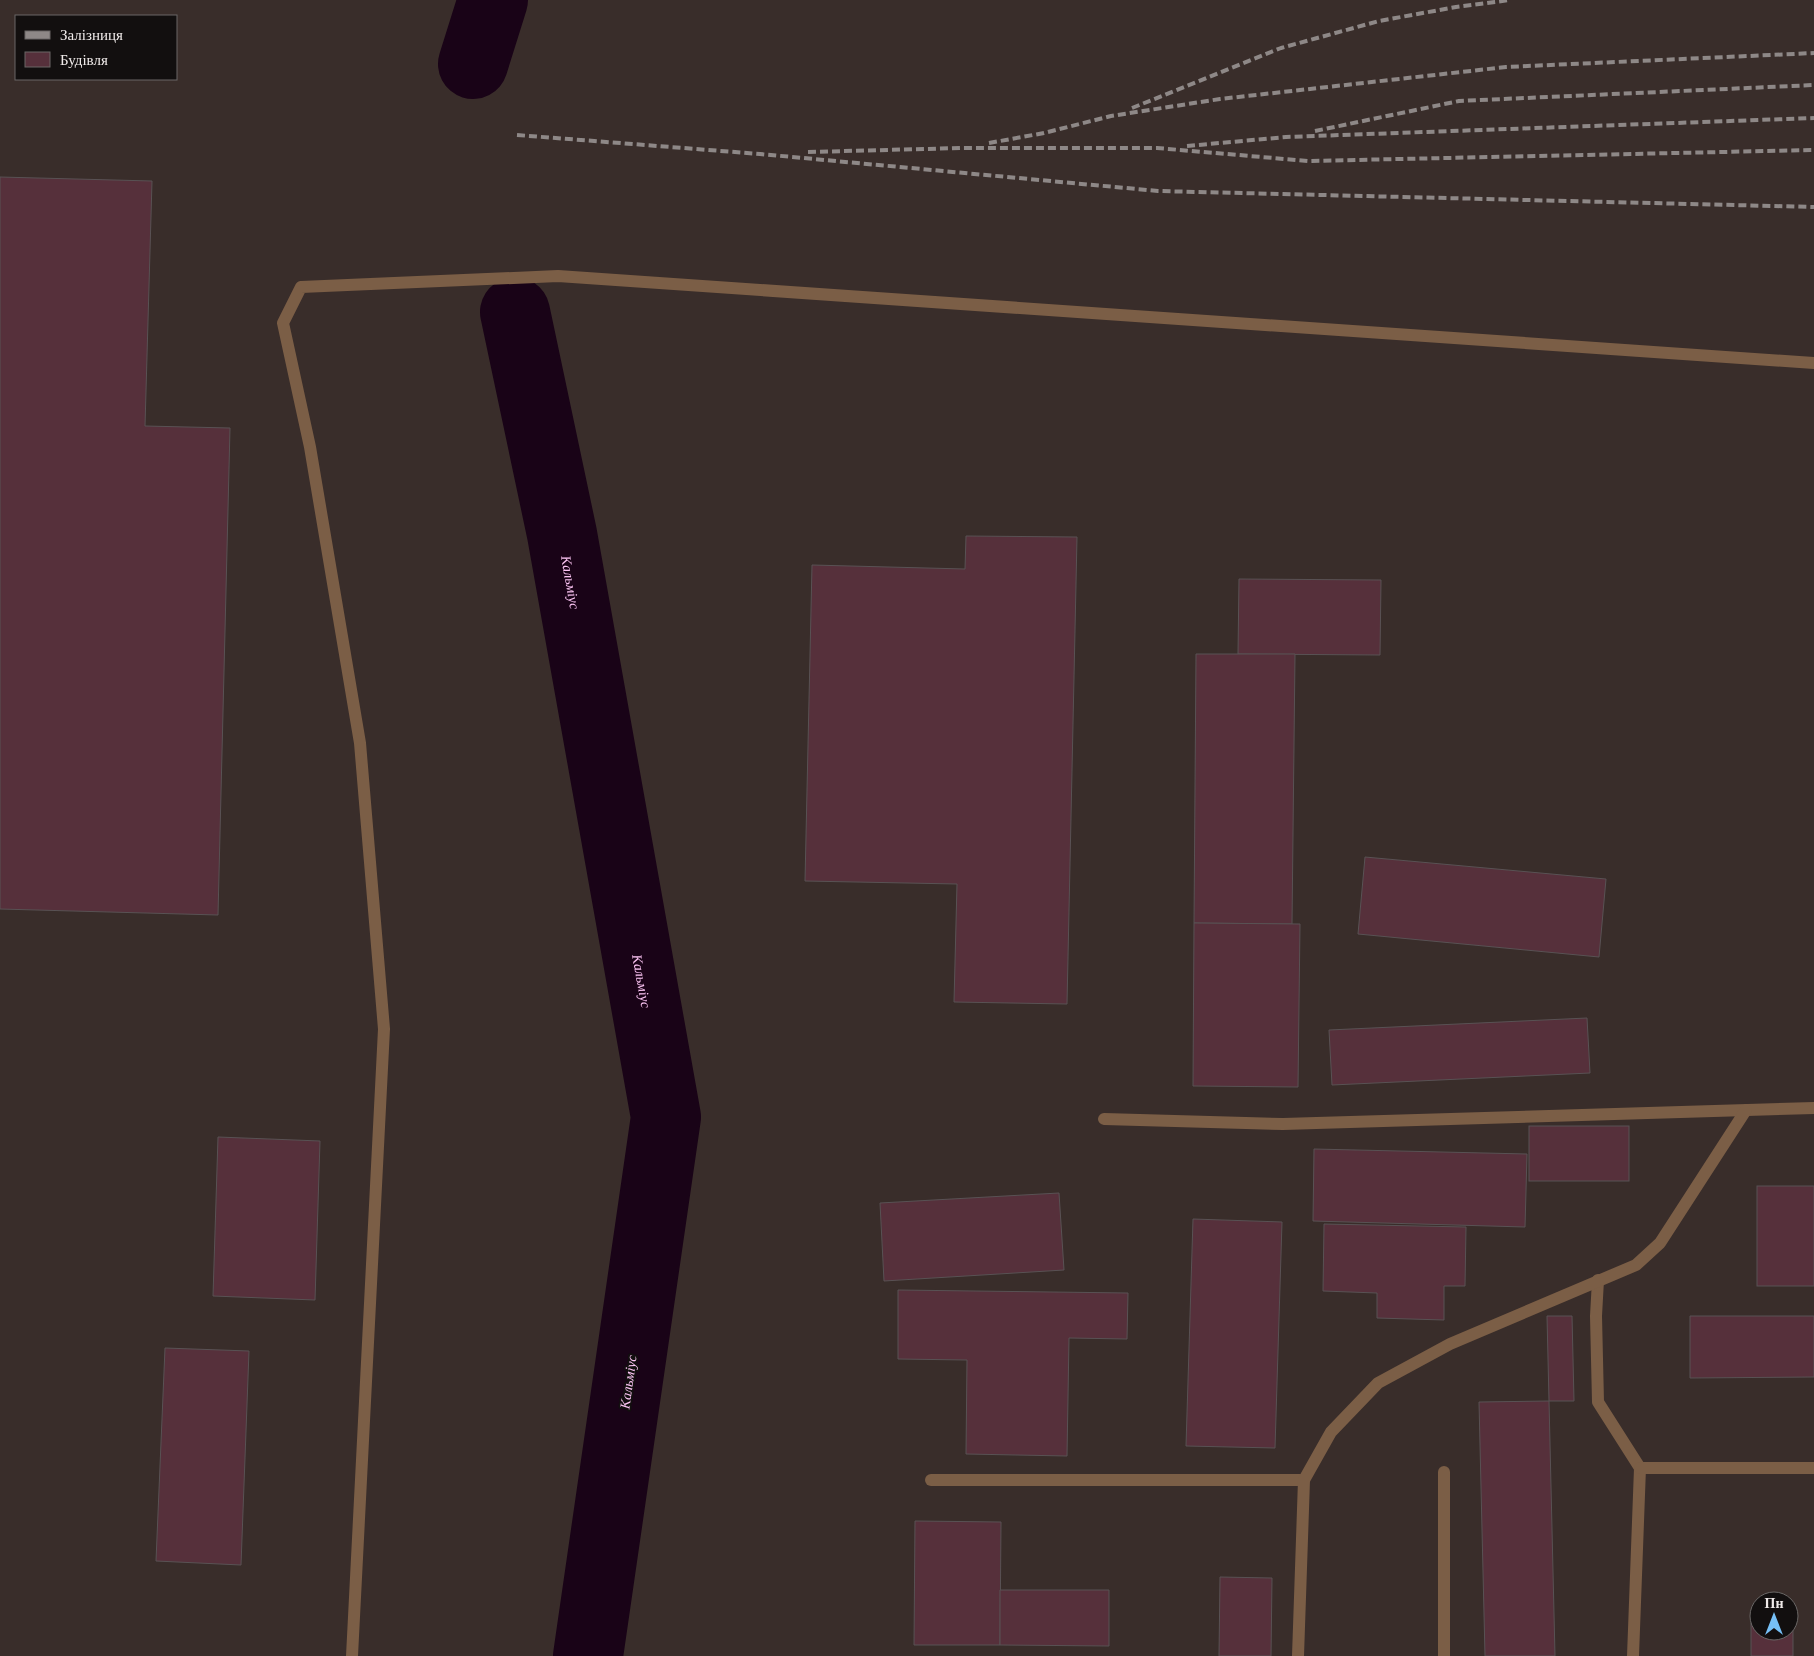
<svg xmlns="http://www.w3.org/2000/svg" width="1814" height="1656" font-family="'Libre Baskerville',serif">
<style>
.built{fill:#392d2a;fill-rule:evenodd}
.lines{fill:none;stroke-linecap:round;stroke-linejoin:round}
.river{stroke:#190317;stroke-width:70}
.building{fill:#56303b;stroke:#595254}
.lane{stroke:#7b5e46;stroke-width:12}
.rail{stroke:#8e8887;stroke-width:4;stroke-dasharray:8 4;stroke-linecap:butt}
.labels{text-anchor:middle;stroke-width:4;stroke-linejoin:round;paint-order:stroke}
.water-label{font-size:14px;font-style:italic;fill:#fcc5f4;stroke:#120f0f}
</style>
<rect width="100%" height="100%" fill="#2c2524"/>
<path class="built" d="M0,0H1814V1656H0ZM16,16H176V79H16ZM1759,1601H1789V1631H1759Z"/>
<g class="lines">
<g class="river">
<path d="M473,64L493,0"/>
<path id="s1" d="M515,312L562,534L666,1117L588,1656"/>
</g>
</g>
<g class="building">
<path d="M0,177L152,181L145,426L230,428L218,915L0,909Z"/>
<path d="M966,536L1077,537L1067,1004L954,1002L957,884L805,881L812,565L965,569Z"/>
<path d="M1239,579L1381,580L1380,655L1238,654Z"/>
<path d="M1196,654H1295L1292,924L1194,923Z"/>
<path d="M1365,857L1606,879L1599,957L1358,934Z"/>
<path d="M1194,923L1300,924L1298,1087L1193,1086Z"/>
<path d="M1587,1018L1590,1073L1332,1085L1329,1030Z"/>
<rect x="1529" y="1126" width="100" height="55"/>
<path d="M218,1137L320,1141L315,1300L213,1296Z"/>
<path d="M1314,1149L1527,1154L1525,1227L1313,1221Z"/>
<rect x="1757" y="1186" width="57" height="100"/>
<path d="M1059,1193L1064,1270L884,1281L880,1203Z"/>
<path d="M1193,1219L1282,1222L1275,1448L1186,1446Z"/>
<path d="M1324,1224L1466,1227L1465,1286H1444V1320L1377,1318V1293L1323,1291Z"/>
<path d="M898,1290L1128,1293L1127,1339L1069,1338L1067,1456L966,1454L967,1360L898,1359Z"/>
<path d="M1547,1316H1572L1574,1401H1549Z"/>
<path d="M1690,1316H1814V1377L1690,1378Z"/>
<path d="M165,1348L249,1351L241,1565L156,1561Z"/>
<path d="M1549,1401L1555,1656H1485L1479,1402Z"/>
<path d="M915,1521L1001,1522L1000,1645H914Z"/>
<path d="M1220,1577L1272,1578L1271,1656H1219Z"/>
<path d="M1000,1590H1109V1646L1000,1645Z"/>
<path d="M1751,1623H1759V1631H1789V1623H1793V1656H1751Z"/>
</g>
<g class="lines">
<g class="lane">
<path d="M1104,1119L1283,1124L1814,1108"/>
<path d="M1598,1280L1596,1316L1598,1402L1640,1468L1633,1656"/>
<path d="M1640,1468H1814"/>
<path d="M1444,1472V1656"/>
<path d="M931,1480H1304"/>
<path d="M352,1656L384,1029L360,743L310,447L283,323L301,287L558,276L1814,363"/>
<path d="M1298,1656L1304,1480L1331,1432L1378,1383L1450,1344L1636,1265L1660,1243L1746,1110"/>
</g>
<g class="rail">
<path d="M1132,108L1281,48L1379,21L1456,7L1510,0"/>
<path d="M1315,131L1459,101L1814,85"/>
<path d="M517,135L760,154L1158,191L1814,207"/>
<path d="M989,143L1044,133L1111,116L1220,99L1506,67L1814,53"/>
<path d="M1187,146L1286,137L1814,118"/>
<path d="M808,152L962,148H1157L1308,161L1814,150"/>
</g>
</g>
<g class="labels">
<g class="water-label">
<text dy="5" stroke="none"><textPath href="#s1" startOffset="276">Кальміус</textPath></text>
<text dy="5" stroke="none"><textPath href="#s1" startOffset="681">Кальміус</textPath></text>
<text transform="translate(628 1382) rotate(-82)" y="5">Кальміус</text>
</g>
</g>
<rect x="15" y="15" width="162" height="65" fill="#120f0f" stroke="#6a6766"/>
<rect x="25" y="31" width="25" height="8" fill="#8e8887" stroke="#6a6766"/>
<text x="60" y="40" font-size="15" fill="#efeae9">Залізниця</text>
<rect x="25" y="52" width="25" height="15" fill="#56303b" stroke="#6a6766"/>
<text x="60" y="65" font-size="15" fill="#efeae9">Будівля</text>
<g transform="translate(1774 1616)"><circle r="24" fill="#120f0f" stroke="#6a6766"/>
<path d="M0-4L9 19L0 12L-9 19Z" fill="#76c0f7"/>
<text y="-8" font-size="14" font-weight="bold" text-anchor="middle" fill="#efeae9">Пн</text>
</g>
</svg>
